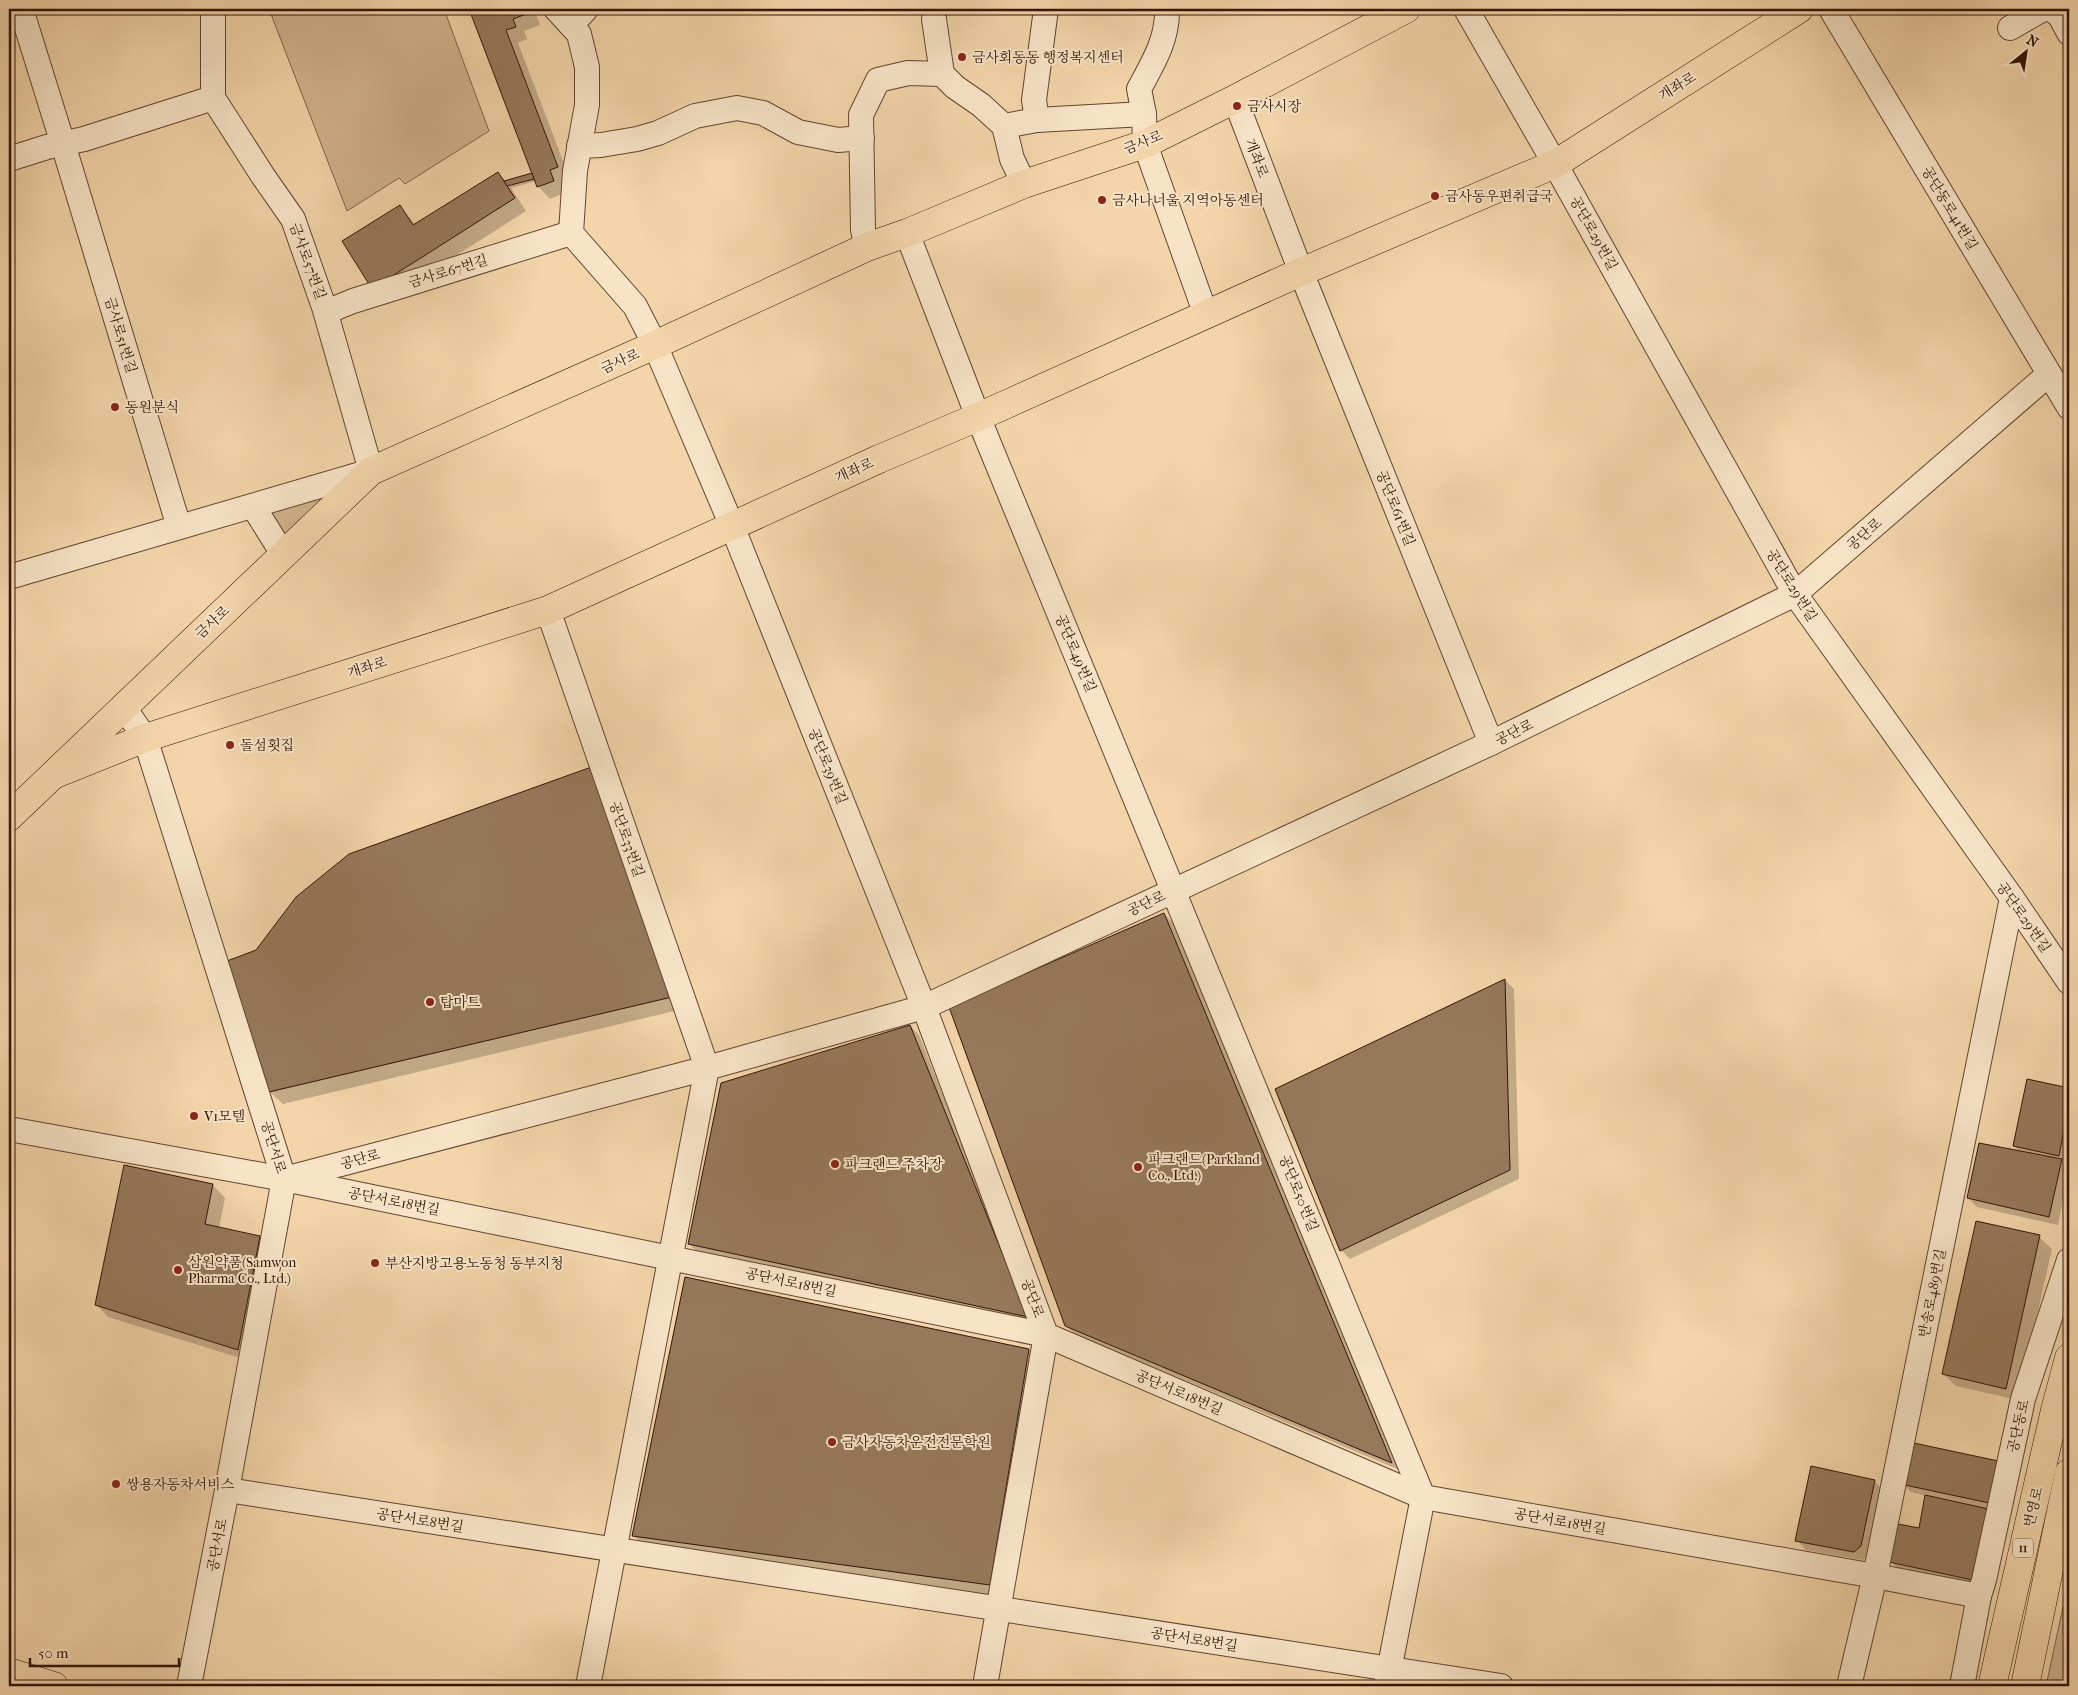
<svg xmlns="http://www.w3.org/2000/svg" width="2078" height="1695" font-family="'IM FELL French Canon','Noto Serif KR',serif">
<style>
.green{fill:#d2b48d;stroke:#82644a}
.shadow{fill:#0003}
.building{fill:#96795b;stroke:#321507}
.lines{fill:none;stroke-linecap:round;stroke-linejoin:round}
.minor-casing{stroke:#624530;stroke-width:26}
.major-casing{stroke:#321507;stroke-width:29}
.highway-casing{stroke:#321507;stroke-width:29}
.minor{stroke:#f7e4c7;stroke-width:24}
.major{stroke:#f3d5a9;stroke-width:28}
.highway{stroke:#f3d5a9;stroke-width:28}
.poi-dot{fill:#8f2418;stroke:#f7e4c7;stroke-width:2}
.labels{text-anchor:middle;stroke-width:4;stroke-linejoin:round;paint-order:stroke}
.shield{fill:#f7e4c7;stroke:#6d5341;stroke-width:1}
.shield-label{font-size:12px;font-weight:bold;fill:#321507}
.poi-label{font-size:14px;fill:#321507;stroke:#f7e4c7;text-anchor:start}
.street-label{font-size:14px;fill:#321507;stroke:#f7e4c7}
</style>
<rect width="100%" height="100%" fill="#f3d5a9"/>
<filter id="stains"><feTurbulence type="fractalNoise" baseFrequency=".004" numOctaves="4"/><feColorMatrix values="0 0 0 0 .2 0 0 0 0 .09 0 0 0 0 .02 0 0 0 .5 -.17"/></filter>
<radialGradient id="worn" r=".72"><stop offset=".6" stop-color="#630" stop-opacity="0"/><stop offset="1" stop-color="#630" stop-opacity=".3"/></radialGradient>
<g class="green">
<path d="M269,9H444L489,131L405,184L399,178L347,211Z"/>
<path d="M336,488L285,536L269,511Z"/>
<path d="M2069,1579V1686H2046Z"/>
</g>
<g class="shadow">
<path d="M470,9H534L540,25L524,31L527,39L518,43L570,179L561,183L565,193L550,199L538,186L536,181L511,188L526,211L386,300L399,206L416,225L497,173L506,181L535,178Z"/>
<path d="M597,767L683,1009L283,1104L270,1092L229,961L257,951Z"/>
<path d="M1164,914L1173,923L1400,1470L1076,1335L1066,1326Z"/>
<path d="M1505,980L1514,989L1519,1179L1350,1259L1341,1250Z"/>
<path d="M910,1026L919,1035L1035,1325L699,1253L689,1244Z"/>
<path d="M2028,1080L2069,1089V1155L2068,1164L2064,1163L2069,1168V1173L2058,1225L1977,1207L1968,1198L2020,1152L2014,1146Z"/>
<path d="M213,1185L225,1198L219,1228L259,1237L272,1249L250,1361L108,1317L96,1304Z"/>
<path d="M2039,1237L2052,1249L2018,1400L1956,1386L1943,1374Z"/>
<path d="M1029,1350L1041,1363L1002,1597L645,1547L633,1535Z"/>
<path d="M1910,1443L2003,1512L1989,1593L1903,1574L1891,1562L1920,1529L1926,1496L1911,1492L1902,1483Z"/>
<path d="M1874,1481L1883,1490L1869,1555L1863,1560L1806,1550L1797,1540Z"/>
</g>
<g class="building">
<path d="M469,9H527L529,13L513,19L516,27L506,30L558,167L550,170L554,181L537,187Z"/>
<path d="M498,172L515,198L372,289L342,241L400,205L413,225Z"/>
<path d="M532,173L534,179L507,186L504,181Z"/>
<path d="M597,765L672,997L269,1092L227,961L256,950L296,897L349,854Z"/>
<path d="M1164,913L1392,1463L1065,1326L949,1007Z"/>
<path d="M1505,979L1510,1170L1340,1251L1275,1089Z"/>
<path d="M910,1025L1028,1317L688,1244L721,1083Z"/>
<path d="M2027,1079L2069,1088V1103L2059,1156L2013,1146Z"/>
<path d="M1979,1143L2062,1159L2049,1217L1967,1198Z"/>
<path d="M124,1165L213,1184L205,1224L260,1236L238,1350L95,1305Z"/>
<path d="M1976,1221L2040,1235L2006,1389L1942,1374Z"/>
<path d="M685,1277L1029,1349L990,1585L632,1536Z"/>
<path d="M1909,1442L2003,1462L1994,1504L1900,1484Z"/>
<path d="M1811,1466L1875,1480L1861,1546L1854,1552L1795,1541Z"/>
<path d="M1925,1495L1993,1510L1977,1581L1889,1562L1898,1524L1919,1528Z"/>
</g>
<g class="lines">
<defs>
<g id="minor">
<path d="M21,9L63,144L179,527"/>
<path d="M556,9L579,34L587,67V105L575,171L571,233L635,306L655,345L732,526L924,1007L1046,1335L985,1686"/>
<path d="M1167,9C1168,39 1153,63 1139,89L1144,114L1145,144L1206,315"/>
<path d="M1466,9L1555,164L1795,594L2012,898L2069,982"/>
<path d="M1831,9L2069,407"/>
<path d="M2051,9L2060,16L2069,33"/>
<path d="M934,19L942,74L955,87L981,105L1004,126L1012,159L1024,184"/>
<path d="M571,25L586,9"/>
<path d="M2010,28L2043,9H2050"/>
<path d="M1235,99L1301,272L1491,743"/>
<path d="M1037,120L1034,100L1046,9"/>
<path d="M1004,126L1037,120L1144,114"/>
<path d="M579,146L601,145L637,139L658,133L695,116L737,108L763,113L798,132L838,140L862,138"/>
<path d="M9,159L47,147L84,139L213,98"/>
<path d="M907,233L978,417L1423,1497L1386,1686"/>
<path d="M867,247L863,230L861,115L878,80L908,73L942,74"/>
<path d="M326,312L353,301L571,233"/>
<path d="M253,506L283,554"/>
<path d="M9,577L371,471L324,307L293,219L263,176L213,98V9"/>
<path d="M548,610L707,1068L588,1686"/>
<path d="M123,706L145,738L284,1179L227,1490L189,1686"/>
<path d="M9,1129L284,1179L707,1068L924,1007L1491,743L1795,594L2049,374"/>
<path d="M289,1180L1046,1335L1423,1497L1875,1576L1979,1596L1962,1686"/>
<path d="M227,1490L1501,1686"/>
<path d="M1979,1596L1984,1580L2023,1399L2069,1260"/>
<path d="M1849,1686L1875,1576L2012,898"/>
</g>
<g id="major">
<path d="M53,775L145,738L548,610L879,459L978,417L1301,272L1555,164L1799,9"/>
<path d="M9,817L371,471L655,345L867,247L907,233L1024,184L1145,144L1235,99L1406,9"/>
<path d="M9,1672L54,1686"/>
</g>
<g id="highway">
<path d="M1992,1686L2055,1410L2069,1358"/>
<path d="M2025,1686L2069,1473"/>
</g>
</defs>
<use href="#minor" class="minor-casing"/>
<use href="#major" class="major-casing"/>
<use href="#highway" class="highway-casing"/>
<use href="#minor" class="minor"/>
<use href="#major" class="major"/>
<use href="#highway" class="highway"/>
</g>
<g class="poi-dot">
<circle cx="962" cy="57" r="5"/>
<circle cx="1237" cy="106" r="5"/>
<circle cx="1435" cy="196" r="5"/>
<circle cx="1102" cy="200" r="5"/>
<circle cx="115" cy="407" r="5"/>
<circle cx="230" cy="745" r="5"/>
<circle cx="430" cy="1002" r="5"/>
<circle cx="194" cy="1116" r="5"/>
<circle cx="835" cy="1164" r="5"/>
<circle cx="1138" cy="1167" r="5"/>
<circle cx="375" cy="1263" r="5"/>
<circle cx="178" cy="1270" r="5"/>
<circle cx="832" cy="1442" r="5"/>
<circle cx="116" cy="1484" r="5"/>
</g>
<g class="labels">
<rect class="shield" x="2013" y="1538.5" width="20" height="19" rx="4"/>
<g class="shield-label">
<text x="2023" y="1552">11</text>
</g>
<g class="poi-label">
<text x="972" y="62">금사회동동 행정복지센터</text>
<text x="1247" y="111">금사시장</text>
<text x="1445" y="201">금사동우편취급국</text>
<text x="1112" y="205">금사나너울 지역아동센터</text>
<text x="125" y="412">동원분식</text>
<text x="240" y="750">돌섬횟집</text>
<text x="440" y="1007">탑마트</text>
<text x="204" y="1121">V1모텔</text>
<text x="1148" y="1164">파크랜드(Parkland<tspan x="1148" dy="16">Co., Ltd.)</tspan></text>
<text x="845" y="1169">파크랜드 주차장</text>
<text x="188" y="1267">삼원약품(Samwon<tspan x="188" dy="16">Pharma Co., Ltd.)</tspan></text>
<text x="385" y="1268">부산지방고용노동청 동부지청</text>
<text x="842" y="1447">금사자동차운전전문학원</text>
<text x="126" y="1489">쌍용자동차서비스</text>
</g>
<g class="street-label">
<text transform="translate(1677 86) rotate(-32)" y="5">개좌로</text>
<text transform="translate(1143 142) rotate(-22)" y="5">금사로</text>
<text transform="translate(1257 158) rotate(69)" y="5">개좌로</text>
<text transform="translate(1950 208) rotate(59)" y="5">공단동로41번길</text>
<text transform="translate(1594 233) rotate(61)" y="5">공단로29번길</text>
<text transform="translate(308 261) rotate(70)" y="5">금사로57번길</text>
<text transform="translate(448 271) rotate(-17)" y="5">금사로67번길</text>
<text transform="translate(121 335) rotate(73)" y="5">금사로51번길</text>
<text transform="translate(620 361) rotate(-24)" y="5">금사로</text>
<text transform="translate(854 470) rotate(-24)" y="5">개좌로</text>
<text transform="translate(1396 508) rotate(68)" y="5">공단로61번길</text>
<text transform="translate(1864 534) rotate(-41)" y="5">공단로</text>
<text transform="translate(1792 585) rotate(58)" y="5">공단로29번길</text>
<text transform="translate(212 622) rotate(-43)" y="5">금사로</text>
<text transform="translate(1076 653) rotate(67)" y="5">공단로49번길</text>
<text transform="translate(367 667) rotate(-18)" y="5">개좌로</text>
<text transform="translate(1514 732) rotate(-26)" y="5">공단로</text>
<text transform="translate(828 766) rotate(68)" y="5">공단로39번길</text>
<text transform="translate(627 839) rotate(71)" y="5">공단로33번길</text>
<text transform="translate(1146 903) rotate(-25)" y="5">공단로</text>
<text transform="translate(2024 917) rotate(55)" y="5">공단로29번길</text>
<text transform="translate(274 1147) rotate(73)" y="5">공단서로</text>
<text transform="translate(360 1159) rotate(-15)" y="5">공단로</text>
<text transform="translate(1299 1193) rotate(68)" y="5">공단로50번길</text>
<text transform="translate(394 1201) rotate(11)" y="5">공단서로18번길</text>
<text transform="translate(791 1282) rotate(12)" y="5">공단서로18번길</text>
<text transform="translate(1932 1293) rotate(-79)" y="5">반송로489번길</text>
<text transform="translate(1033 1298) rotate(70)" y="5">공단로</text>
<text transform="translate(1179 1392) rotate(23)" y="5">공단서로18번길</text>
<text transform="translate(2018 1426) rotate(-77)" y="5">공단동로</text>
<text transform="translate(2033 1507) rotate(-77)" y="5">번영로</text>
<text transform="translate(420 1520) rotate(9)" y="5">공단서로8번길</text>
<text transform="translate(1560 1521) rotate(10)" y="5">공단서로18번길</text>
<text transform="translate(217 1545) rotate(-79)" y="5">공단서로</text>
<text transform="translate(1194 1639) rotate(9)" y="5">공단서로8번길</text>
</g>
</g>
<rect width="2078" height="1695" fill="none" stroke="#f3d5a9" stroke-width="30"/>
<rect x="10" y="10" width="2058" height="1675" fill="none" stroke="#321507" stroke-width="2.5"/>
<rect x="15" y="15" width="2048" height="1665" fill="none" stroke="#321507"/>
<g transform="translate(2026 52) rotate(30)" stroke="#f7e4c7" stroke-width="4" paint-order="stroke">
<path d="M0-4L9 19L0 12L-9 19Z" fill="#321507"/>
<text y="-8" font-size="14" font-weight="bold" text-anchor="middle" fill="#321507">N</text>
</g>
<path d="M30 1658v8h149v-8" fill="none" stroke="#321507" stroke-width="2.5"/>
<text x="38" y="1658" font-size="15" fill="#321507" stroke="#f7e4c7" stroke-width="4" paint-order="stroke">50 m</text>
<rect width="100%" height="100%" filter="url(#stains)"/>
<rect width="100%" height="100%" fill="url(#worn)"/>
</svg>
